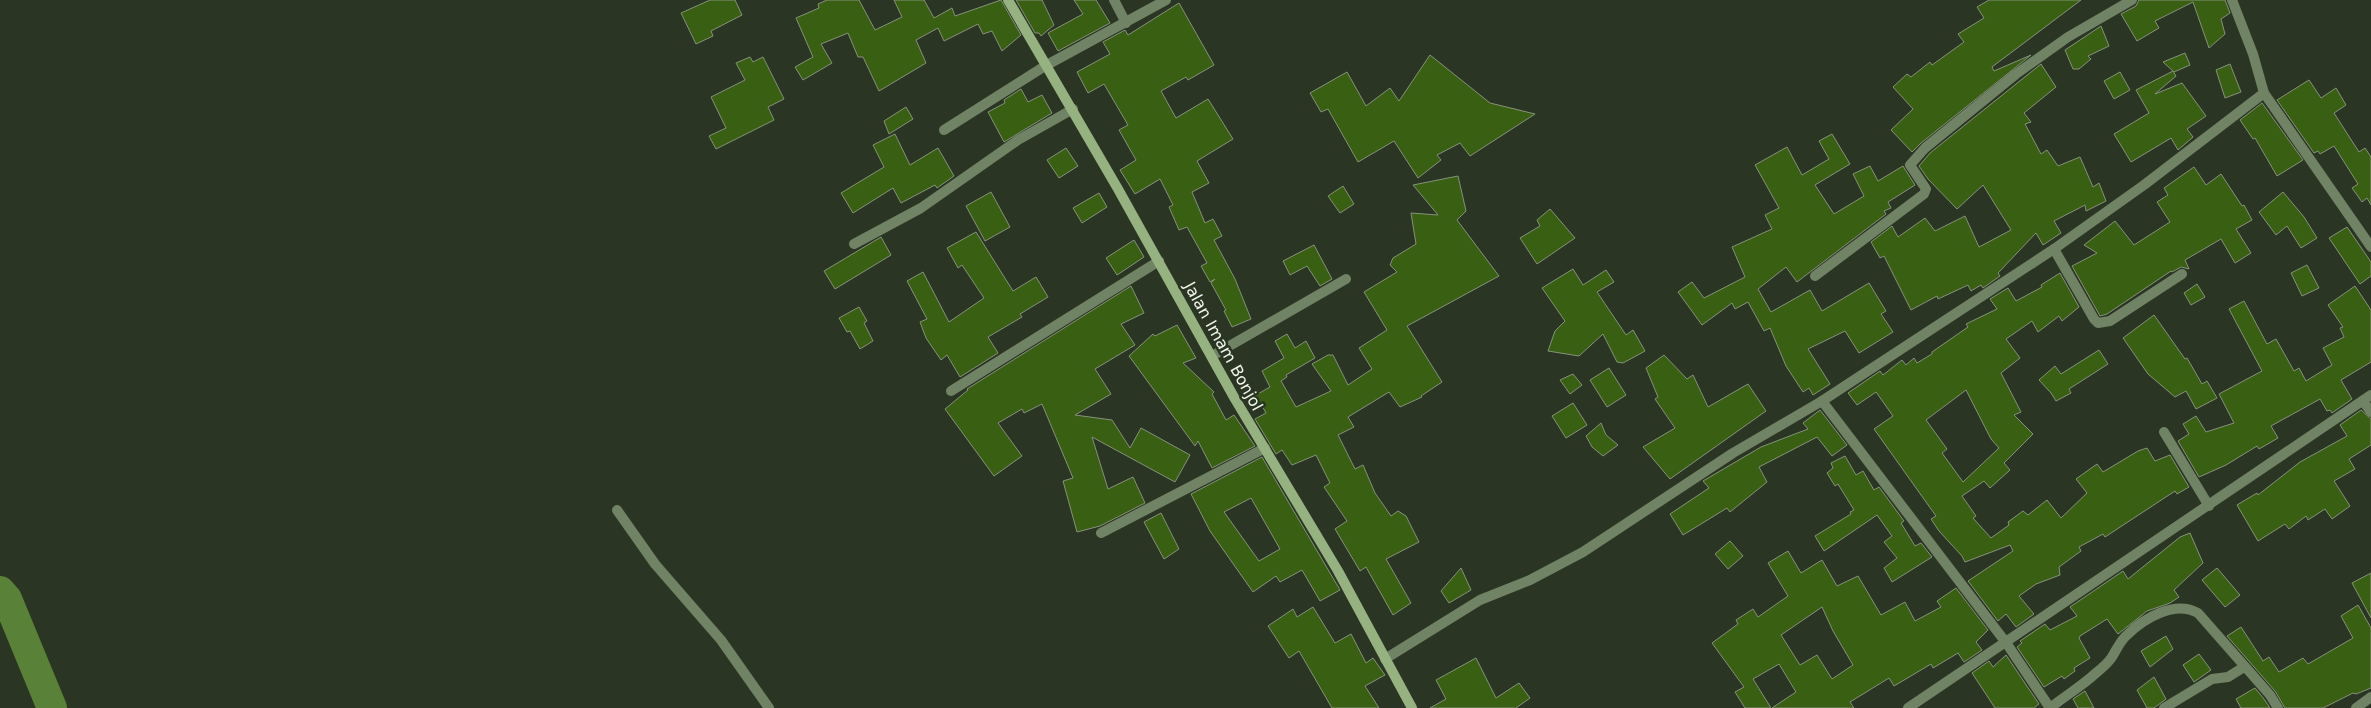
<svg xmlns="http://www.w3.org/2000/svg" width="2371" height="708" font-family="'DejaVu Sans',sans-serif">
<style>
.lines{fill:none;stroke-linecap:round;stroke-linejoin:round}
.river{stroke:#598137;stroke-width:30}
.building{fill:#395f12;stroke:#86927d;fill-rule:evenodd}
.minor{stroke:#718365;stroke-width:10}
.tertiary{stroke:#718365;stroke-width:10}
.secondary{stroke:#95b280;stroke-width:10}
.labels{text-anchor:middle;stroke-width:5;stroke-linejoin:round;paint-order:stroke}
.street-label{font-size:16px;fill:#f0f7eb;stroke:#2b3523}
</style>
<rect width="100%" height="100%" fill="#2b3523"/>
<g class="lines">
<path class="river" d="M0,591L7,599L52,708"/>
</g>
<g class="building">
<path d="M710,0H735L742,15L711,31L713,36L696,44L681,13Z"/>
<path d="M827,0H859L875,30L902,17L894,0H924L934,18L952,8L955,16L1001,0L1021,35L1002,51L992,31L983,34L978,24L944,41L938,28L916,40L926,63L879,91L863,57H858L848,33L821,44L832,63L803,80L795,67L813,57L796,18L819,8L818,4Z"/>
<path d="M1016,0H1042L1054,25L1041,36L1039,33H1035Z"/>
<path d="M1074,0H1096L1110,23L1058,51L1048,33L1083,14Z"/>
<path d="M1989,0H2081L1992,67L1994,71L2031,55L1921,143L1912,152L1891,130L1913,109L1893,87L1907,74L1911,77L1930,62L1932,65L1964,42L1958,34L1984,18L1977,7Z"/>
<path d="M2139,0H2225L2230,13L2221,19L2225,34L2209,48L2193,2L2155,21L2159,28L2137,41L2121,14L2136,6Z"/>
<path d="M1179,3L1214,65L1188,80L1186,77L1161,91L1176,118L1208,99L1233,139L1197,161L1209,183L1192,192L1205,223L1213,219L1222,236L1214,240L1235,279L1251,319L1232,327L1224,311L1226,310L1211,283L1215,279L1210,282L1201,266L1207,263L1187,227L1179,230L1169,207L1173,205L1160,179L1135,194L1120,170L1136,160L1119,130L1128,125L1104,84L1088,93L1077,72L1110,54L1103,42L1125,30L1128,35Z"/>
<path d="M2101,26L2109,46L2088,56L2091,59L2079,69H2073L2065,50Z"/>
<path d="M2185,53L2190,65L2174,72L2163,62Z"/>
<path d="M1430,55L1490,103L1535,114L1470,156L1460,143L1437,155L1441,160L1418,178L1394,141L1358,162L1328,109L1321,112L1310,93L1347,72L1366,106L1390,88L1399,101Z"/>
<path d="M750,57L753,62L763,57L784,99L768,107L774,120L716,149L709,136L726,128L711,97L745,80L736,63Z"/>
<path d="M2041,64L2056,87L2024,113L2031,122L2025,124L2041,154L2047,150L2058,166L2080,157L2093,187L2099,183L2106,201L2086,211L2085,205L2054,221L2061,233L2043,245L2036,233L1998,273L2000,276L1983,288L1981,285L1971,291L1968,285L1938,299L1937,296L1911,310L1884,256L1880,258L1871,242L1892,226L1898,237L1925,218L1935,231L1965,216L1979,247L2011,230L1983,185L1957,209L1928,179L1919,166L1930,153Z"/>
<path d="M2230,64L2241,92L2225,98L2216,70Z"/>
<path d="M2173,71L2176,76L2155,94L2182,83L2206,116L2187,129L2193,137L2178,150L2171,138L2131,162L2114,134L2149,113L2136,90Z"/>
<path d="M2120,72L2130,90L2114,99L2104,81Z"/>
<path d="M2309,80L2321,98L2336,88L2346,105L2334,113L2359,152L2365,148L2371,157V205L2367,198L2362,202L2352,188L2358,184L2334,146L2320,154L2318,151L2314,153L2277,100Z"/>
<path d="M1021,89L1028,102L1042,95L1052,113L1004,142L988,112L1005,103L1004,100Z"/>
<path d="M2262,103L2303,160L2277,176L2255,138L2253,139L2240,120Z"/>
<path d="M906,107L913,119L889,134L884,121Z"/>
<path d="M895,134L910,165L938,148L954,176L937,188L935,185L901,203L893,188L853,213L841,193L884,167L873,145Z"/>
<path d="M1832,134L1850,164L1815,185L1834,214L1864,196L1853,174L1870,166L1878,181L1903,166L1915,185L1888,202L1891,208L1884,211L1886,214L1797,282L1786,267L1758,289L1771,312L1810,290L1822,311L1869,283L1886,311L1881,314L1893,332L1859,353L1845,331L1808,349L1830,384L1813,395L1809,388L1803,392L1786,366L1770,328L1764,331L1748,302L1735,309L1732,303L1702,325L1678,292L1692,282L1704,298L1745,277L1732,247L1772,229L1765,215L1779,208L1755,165L1787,147L1802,175L1829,159L1819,141Z"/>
<path d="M1066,148L1078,166L1059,178L1047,160Z"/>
<path d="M2194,167L2206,185L2221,174L2242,206L2244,205L2252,220L2236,229L2251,253L2235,263L2221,239L2185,260L2189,269L2181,267L2172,272L2171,271L2107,314L2100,316L2072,266L2097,253L2084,245L2115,221L2134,245L2170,222L2157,202L2168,195L2164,188Z"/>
<path d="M1458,176L1466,211L1457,220L1499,276L1407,326L1442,382L1421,396L1422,397L1400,407L1389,392L1348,417L1354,427L1338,435L1355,469L1363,465L1375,493L1391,516L1398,511L1406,516L1419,542L1386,559L1411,603L1393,615L1366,567L1360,571L1335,529L1347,521L1324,487L1330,483L1316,455L1292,465L1282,450L1276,454L1255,419L1266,413L1256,395L1270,387L1262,371L1284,358L1275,341L1287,334L1295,348L1306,341L1315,358L1286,375L1287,377L1281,381L1296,407L1331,391L1312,364L1328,355H1333L1348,385L1372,369L1359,348L1387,330L1364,292L1397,272L1390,265L1393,258L1416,244L1411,213L1438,215L1413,185Z"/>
<path d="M1343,186L1354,204L1340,213L1328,196Z"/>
<path d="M991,192L1010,227L985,241L966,206Z"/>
<path d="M2283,192L2304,217L2317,238L2301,248L2287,226L2276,235L2259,212Z"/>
<path d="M1099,193L1107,207L1082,223L1073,208Z"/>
<path d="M1550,209L1575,238L1537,264L1520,238L1540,226L1537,220Z"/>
<path d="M2347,227L2371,262V276L2360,284L2329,238Z"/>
<path d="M976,232L1013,291L1036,277L1048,297L1020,314L1022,317L988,337L998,353L960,377L947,355L941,360L926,338L920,322L927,319L907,281L923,272L949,322L984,298L962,265L958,268L947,248Z"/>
<path d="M881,237L891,255L835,289L824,271Z"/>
<path d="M1134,240L1144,257L1117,275L1106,258Z"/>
<path d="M1314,245L1332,279L1320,286L1307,266L1290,275L1283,261Z"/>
<path d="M2307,265L2319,288L2302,296L2291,273Z"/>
<path d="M1573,269L1583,285L1606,270L1614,282L1597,292L1626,335L1633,330L1645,351L1623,363L1617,362L1603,334L1579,356L1548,351L1555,331L1565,321L1542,288Z"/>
<path d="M2060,273L2079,307L2062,321L2059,316L2038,332L2032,321L2006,339L2020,358L2001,373L2021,412L2014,415L2033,434L2004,463L2010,470L1990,488L1984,481L1962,496L1976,516L1973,518L1991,538L2009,525L2008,522L2023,511L2028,515L2047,500L2061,518L2087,493L2076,479L2097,464L2103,472L2138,451L2147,448L2155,461L2170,455L2189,487L2177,494L2175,491L2105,537L2103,534L2079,547L2081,551L2059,567L2060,575L2036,584L2019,596L2034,614L2016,627L2006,614L1998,621L1968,581L2013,551L2010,545L1965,562L1962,556L1939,531L1931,519L1936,516L1874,429L1893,416L1876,392L1857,405L1848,393L1880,371L1883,375L1902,360L1906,365L1914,358L1917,363L1932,354V352L1968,327L1966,324L1997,309L1990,299L2008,288L2016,301L2042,287L2041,285ZM1966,390L1991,439L1999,448L1963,482L1942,453L1947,449L1926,420Z"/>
<path d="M2197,284L2205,297L2191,305L2184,293Z"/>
<path d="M1131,286L1144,313L1121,324L1135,345L1095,369L1111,394L1075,415L1112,420L1130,448L1141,428L1190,455L1175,482L1092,437L1108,489L1133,477L1145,503L1100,526L1077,532L1063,481L1073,478L1042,404L1024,413L1022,409L998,423L1022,456L994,476L945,409L968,390L967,389Z"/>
<path d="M2355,286L2371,310V362L2341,380L2352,399L2332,413L2330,410L2327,411L2320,399L2271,426L2278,438L2259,449L2257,446L2226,465L2199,477L2178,441L2189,434L2183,424L2196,416L2206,432L2234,423L2219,394L2262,371L2229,309L2244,301L2267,344L2276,339L2294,371L2299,368L2306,381L2332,365L2323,348L2344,337L2340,328L2343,327L2328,305Z"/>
<path d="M859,307L867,321L864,323L873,341L860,349L850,331L847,332L839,318Z"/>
<path d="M2154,315L2185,359L2187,358L2202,384L2207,381L2217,398L2196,409L2186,391L2175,397L2148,374L2123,338Z"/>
<path d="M1177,325L1196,358L1183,363L1214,392L1212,394L1226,420L1234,415L1255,446L1212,468L1198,441L1195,446L1129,356L1153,334L1155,336Z"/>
<path d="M2099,350L2108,364L2069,389L2071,393L2056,401L2051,393L2039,380L2055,366L2061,374Z"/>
<path d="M1664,355L1687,379L1693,375L1708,407L1748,384L1766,411L1670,479L1643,447L1675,428L1655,399L1658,397L1646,368Z"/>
<path d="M1609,368L1626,395L1607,407L1590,380Z"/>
<path d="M1573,374L1582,385L1570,394L1560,380Z"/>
<path d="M1573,403L1587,425L1566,438L1552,416Z"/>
<path d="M1820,410L1847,445L1832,456L1817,437L1759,467L1767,482L1730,512L1727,508L1683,535L1670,514L1709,488L1703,481L1761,447L1808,429L1803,423Z"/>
<path d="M2361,410L2371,419V445L2349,459L2355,469L2334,481L2350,506L2332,519L2325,509L2308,520L2306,516L2289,529L2285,524L2258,541L2237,505L2257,493L2258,495L2300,462L2347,436L2340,425Z"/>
<path d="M1601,423L1606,435L1618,445L1603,456L1592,447L1586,436Z"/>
<path d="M1845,456L1856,475L1863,471L1874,490L1879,487L1904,521L1901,523L1915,546L1921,543L1932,557L1892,582L1884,568L1897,558L1884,542L1892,536L1877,515L1824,551L1815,536L1851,514L1850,512L1854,510L1838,484L1835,486L1827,473L1833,468L1831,463Z"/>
<path d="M1262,457L1340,590L1320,601L1302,570L1280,582L1276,576L1253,592L1210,531L1191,494ZM1251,498L1280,549L1259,561L1224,512Z"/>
<path d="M1161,513L1179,549L1164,559L1144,522Z"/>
<path d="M2190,533L2203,563L2174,590L2179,597L2170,603L2147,611L2118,634L2107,619L2080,636L2079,638L2090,658L2074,668L2075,671L2064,679L2062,676L2044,687L2017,647L2022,643L2020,641L2045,624L2050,630L2077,616L2070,607L2123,571L2128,579L2180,537Z"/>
<path d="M1730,541L1743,556L1728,569L1715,554Z"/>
<path d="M1788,551L1801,573L1822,560L1837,586L1858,576L1881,615L1905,602L1915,621L1941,607L1937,601L1956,588L1988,630L1976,642L1982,650L1964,662L1958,653L1933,668L1931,664L1894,686L1889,678L1850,702L1854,708H1772L1796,692L1779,664L1753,679L1771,708H1745L1735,692L1744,687L1712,643L1738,624L1736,620L1753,609L1758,617L1788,596L1768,563ZM1822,607L1833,631L1853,665L1832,679L1817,655L1800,665L1781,635Z"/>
<path d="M1461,568L1471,590L1449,603L1441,591Z"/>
<path d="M2217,568L2240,595L2225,607L2202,580Z"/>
<path d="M2371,573V618L2352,583Z"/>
<path d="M2358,605L2371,628V688L2356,694L2353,693L2323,708H2285L2275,691L2227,636L2241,627L2263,661L2269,657L2279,672L2303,658L2308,664L2353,638L2341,616Z"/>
<path d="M1313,607L1335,643L1351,634L1366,663L1373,658L1385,675L1365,686L1379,708H1332L1299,651L1289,658L1268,626L1293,609L1297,617Z"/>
<path d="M2166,636L2173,649L2150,667L2141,651Z"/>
<path d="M2199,654L2211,670L2194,682L2183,665Z"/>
<path d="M2006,655L2039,704L2034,708H1995L1972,673L1989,661L1993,667Z"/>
<path d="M1476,658L1496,698L1519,683L1530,698L1516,708H1430L1446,699L1436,680Z"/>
<path d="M2154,677L2166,699L2154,708H2147L2137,690Z"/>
<path d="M2255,688L2264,699L2270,708H2241L2236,699Z"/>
<path d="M2085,691L2094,708H2078L2073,699Z"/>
</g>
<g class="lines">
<g class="minor">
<path d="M1114,0L1126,23"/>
<path d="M2232,0L2253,54L2264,93L2371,247"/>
<path d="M944,130L1045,66L1166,0"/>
<path d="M854,244L921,208L1018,140L1073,109"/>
<path d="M2054,249L2094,319L2098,323L2110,321L2182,274"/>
<path d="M1815,276L1924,194L1926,189L1910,165L1925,148L2016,74L2068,37L2132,0"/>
<path d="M1212,356L1346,279"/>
<path d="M951,391L1159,261"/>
<path d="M1822,401L2007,644L2050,708"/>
<path d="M2363,401L2371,412"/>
<path d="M2164,432L2209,506"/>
<path d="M617,510L655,564L721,640L769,708"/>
<path d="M1101,533L1265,448"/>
<path d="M1385,659L1480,600L1530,580L1583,552L1733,453L1822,401L2054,249L2144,185L2264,93"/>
<path d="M2050,708C2065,696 2082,686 2096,673C2101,669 2108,663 2112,657C2117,649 2120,641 2127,635C2144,618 2175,600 2198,613L2270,695L2278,708"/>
<path d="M2164,708L2212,679L2228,677L2244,667"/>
<path d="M2356,708L2371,697"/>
</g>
<path class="tertiary" d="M1908,708L2371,395"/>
<path class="secondary" d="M1008,0L1118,189L1235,399L1338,571L1412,708"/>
</g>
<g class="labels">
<g class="street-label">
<text transform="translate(1224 346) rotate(61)" y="6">Jalan Imam Bonjol</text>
</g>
</g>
</svg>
